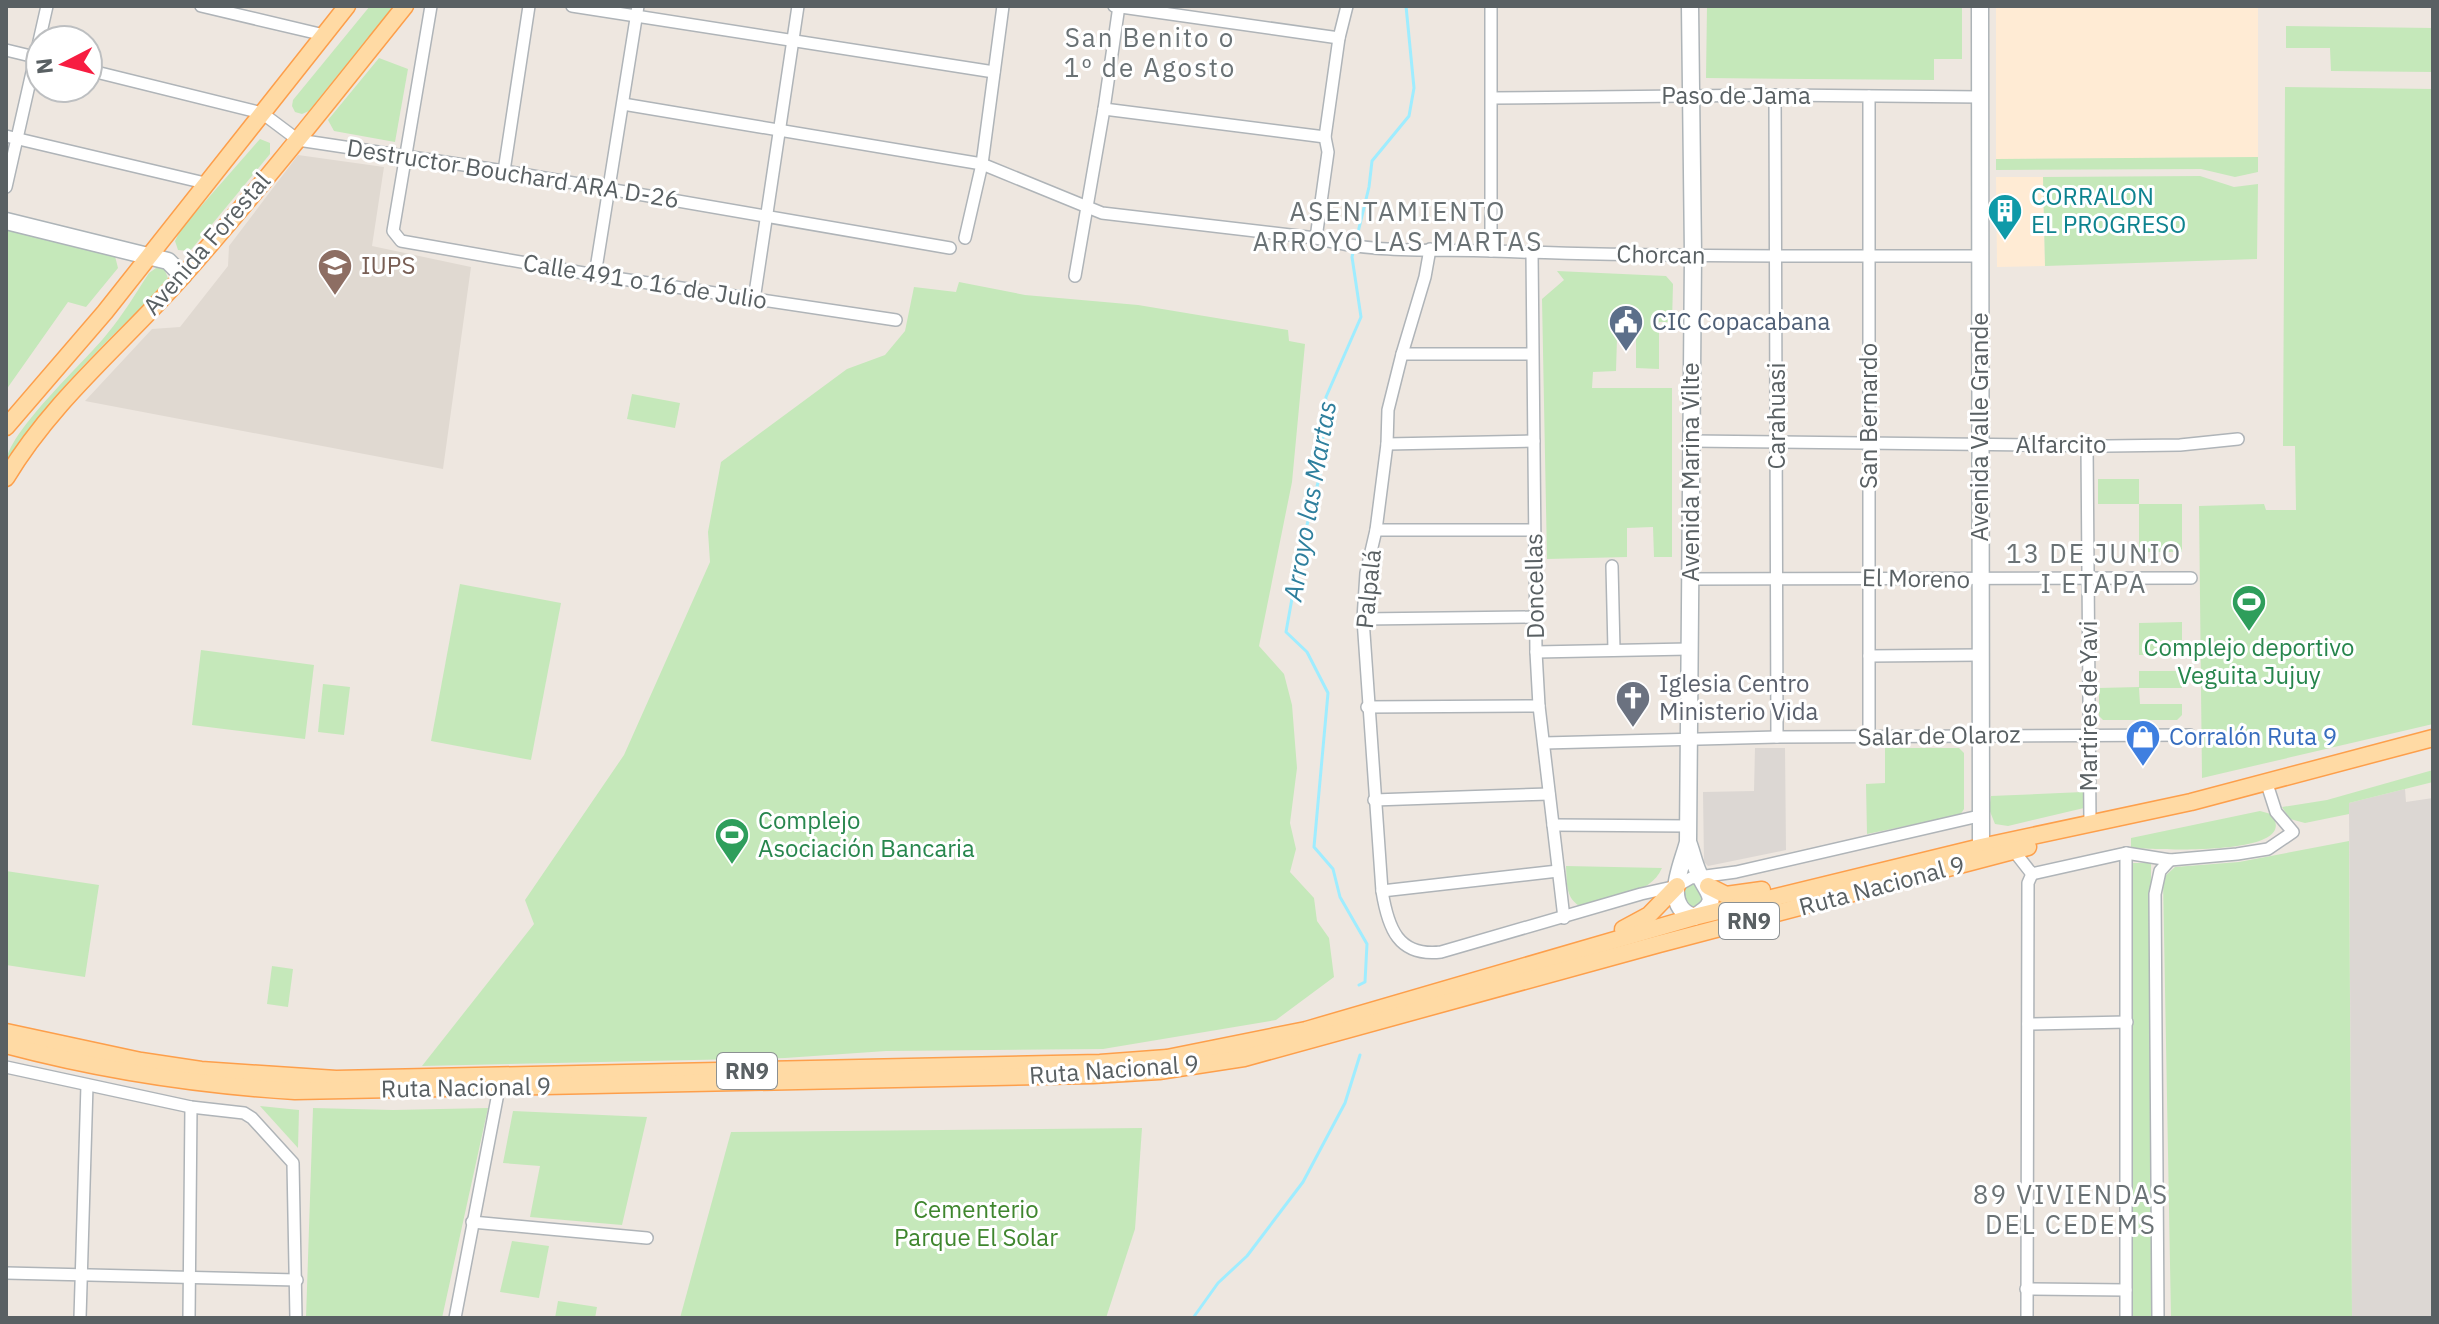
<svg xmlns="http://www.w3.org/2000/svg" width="2439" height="1324" font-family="'IBM Plex Sans',sans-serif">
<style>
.commercial{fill:#ffebd4}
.industrial{fill:#dcd7d3}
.education{fill:#e0d9d1}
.green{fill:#c5e8ba}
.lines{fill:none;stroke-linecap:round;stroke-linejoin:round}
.stream{stroke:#9fedff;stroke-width:3}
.street-casing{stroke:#afb4b8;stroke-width:14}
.secondary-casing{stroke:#adb4b8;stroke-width:19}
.primary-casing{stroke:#fd9f4b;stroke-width:19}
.street{stroke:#fff;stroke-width:11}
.secondary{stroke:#fff;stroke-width:16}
.primary{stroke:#ffdaa4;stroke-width:16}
.labels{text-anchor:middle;stroke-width:6;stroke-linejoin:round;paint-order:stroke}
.shield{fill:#fff;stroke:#8b9092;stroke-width:2}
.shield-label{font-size:22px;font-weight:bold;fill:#596063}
.street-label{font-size:24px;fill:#596063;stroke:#fff}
.culture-label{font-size:24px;fill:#0d838f;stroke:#fff;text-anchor:start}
.education-label{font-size:24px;fill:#785e54;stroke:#fff;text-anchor:start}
.service-label{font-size:24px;fill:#4e5e75;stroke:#fff;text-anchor:start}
.leisure-label{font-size:24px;fill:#27864d;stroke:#fff}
.worship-label{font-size:24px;fill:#5b616d;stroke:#fff;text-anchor:start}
.shop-label{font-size:24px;fill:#366cbe;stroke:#fff;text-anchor:start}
.park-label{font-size:24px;fill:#3f862e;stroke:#fff}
.neighbourhood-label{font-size:26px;letter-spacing:2px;fill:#6a7275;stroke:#fff}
.water-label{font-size:26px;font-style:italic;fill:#2e7f9d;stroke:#fff}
</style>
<rect width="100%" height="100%" fill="#eee7e0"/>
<g class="commercial">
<path d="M1996,6H2258V157L1996,159Z"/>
<path d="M1996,177H2043L2045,266L1997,267Z"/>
</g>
<g class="industrial">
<path d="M1755,748H1785L1786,850L1708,866L1704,862L1703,792L1754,791Z"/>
<path d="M2405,789L2406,802L2433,798V1318H2352L2349,803Z"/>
</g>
<path class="education" d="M298,155L384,167L372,246L471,267L443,469L85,401L152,329L180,327L228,266L229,246Z"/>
<g class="green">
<path d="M370,6H394L309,111L302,114L295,112L292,106L293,100Z"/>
<path d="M1707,6H1962V59H1934V80L1706,78Z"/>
<path d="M2286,26L2433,28V72L2331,71L2330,48H2286Z"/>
<path d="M379,58L408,69L395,142L334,131L328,120Z"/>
<path d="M2285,87L2433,89V724L2202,778L2199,506L2264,504L2266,510H2296L2295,446H2283Z"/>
<path d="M260,139L270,143V154L190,251L178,250L175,241L181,229Z"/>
<path d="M2258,157V172L2235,177L2201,169L1996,170V159Z"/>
<path d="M2200,176L2234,187L2258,184L2257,259L2045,266L2043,177Z"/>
<path d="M6,230L115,256L118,268L86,307L68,302L6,390Z"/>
<path d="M156,268H164L169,281C111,337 48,395 6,464C6,433 85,362 107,334C123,315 136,293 149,273Z"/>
<path d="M1557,271L1666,276L1673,284L1672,322H1659V369L1636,368V338H1617L1616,371L1593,372L1592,388H1672V557H1654L1653,527L1627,528V557L1547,559L1542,299L1564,280Z"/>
<path d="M959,282L1025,295L1138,305L1288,330L1289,341L1305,344L1292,482L1259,646L1284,674L1292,705L1297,768L1290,823L1296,849L1290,872L1314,898L1317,921L1329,938L1334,977L1276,1020L1103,1049L886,1051L785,1058L422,1066L534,924L525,900L624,755L710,562L708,532L721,462L847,369L885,355L905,331L914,287L956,292Z"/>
<path d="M632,394L680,403L675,428L627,419Z"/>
<path d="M2098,479H2139V504H2182V552H2139V504H2098Z"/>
<path d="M460,584L561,603L531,760L431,741Z"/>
<path d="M2182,622V655H2139V623Z"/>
<path d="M201,650L314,665L305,739L192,725Z"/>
<path d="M2139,671H2182V688H2139L2140,704H2182V715L2177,720H2103L2099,716V688L2139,687Z"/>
<path d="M323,684L350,687L344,735L318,732Z"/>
<path d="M1885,748H1959L1964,753V809L1960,815L1867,834L1866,784L1885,783Z"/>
<path d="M2433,770V782L2349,803V814L2305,823L2290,819L2282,807L2327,800Z"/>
<path d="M2083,792L2084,808L2008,826L1995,824L1989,809L1991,796Z"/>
<path d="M2260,811L2271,814C2305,858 2150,849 2131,848V838Z"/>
<path d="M2349,841L2352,1318H2171L2163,878L2175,867L2239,862Z"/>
<path d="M2130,863H2151V1318H2133Z"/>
<path d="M1566,866L1662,868C1650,896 1607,899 1581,907C1565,898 1567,883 1566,866Z"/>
<path d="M6,871L99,885L85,977L6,965Z"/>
<path d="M1693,884L1697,885L1705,902L1691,910L1680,894L1685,887Z"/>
<path d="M272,966L293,969L288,1007L267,1004Z"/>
<path d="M260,1106L299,1110L298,1148Z"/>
<path d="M313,1108L393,1110L488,1108L442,1318H306Z"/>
<path d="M513,1111L647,1117L622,1225L530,1217L540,1166L503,1163Z"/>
<path d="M1142,1128L1135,1229L1106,1318H680L731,1132Z"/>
<path d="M512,1241L549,1246L539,1298L500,1292Z"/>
<path d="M558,1301L597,1307L595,1318H555Z"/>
</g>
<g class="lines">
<g class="stream">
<path d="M1359,985L1365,982L1367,944L1340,897L1333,869L1314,847L1328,693L1307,652L1286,632L1301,548L1320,475L1326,397L1361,317L1352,257L1369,187L1372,161L1409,116L1414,88L1406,6"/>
<path d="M1193,1318L1218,1283L1247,1256L1303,1182L1345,1103L1360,1055"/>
</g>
<defs>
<g id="street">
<path d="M201,6L324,35"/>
<path d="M431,6L393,231L401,241L595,275L896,320"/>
<path d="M572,6L994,72"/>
<path d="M1114,6L1339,38"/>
<path d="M6,50L39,58"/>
<path d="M88,70L262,113L298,140L504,171L950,248"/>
<path d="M1775,95L1777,737"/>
<path d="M1492,98L1775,95L1981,97"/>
<path d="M623,104L982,164L1102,213L1316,238C1374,254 1433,249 1492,251C1655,257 1818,256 1981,256"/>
<path d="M1104,109L1325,137"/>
<path d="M6,136L205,183"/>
<path d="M504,171L529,6"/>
<path d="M6,187L47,6"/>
<path d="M965,238L982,164L1003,6"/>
<path d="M1316,238L1328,152L1325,137L1339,38L1347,6"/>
<path d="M1430,249L1425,277L1402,354L1388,410L1387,444L1376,530L1366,573L1363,619L1382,891C1388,928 1398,957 1441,952L1641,894L1677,886L1691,878L1736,872L1979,816"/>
<path d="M1491,251V6"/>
<path d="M1532,253L1536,652L1539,706L1564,918"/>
<path d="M595,275L638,6"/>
<path d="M1075,276L1104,109L1119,6"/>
<path d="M754,300L798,6"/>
<path d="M1402,354H1532"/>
<path d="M1691,441L2108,446L2180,445L2238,439"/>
<path d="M1387,444L1534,441"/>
<path d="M2087,445L2090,823"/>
<path d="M1376,530H1534"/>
<path d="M1612,566L1614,650"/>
<path d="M1690,579L2191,578"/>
<path d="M1363,619L1535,617"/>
<path d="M1536,652L1689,649"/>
<path d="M1869,656L1980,655"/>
<path d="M1367,707L1539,706"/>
<path d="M1869,737V96"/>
<path d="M1544,743L1777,737L2190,735"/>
<path d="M1374,800L1549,794"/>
<path d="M1553,825L1688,826"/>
<path d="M2014,851L2032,874L2126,853L2170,860L2237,854L2268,849L2293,832L2276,812L2266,781"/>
<path d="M2126,853V1318"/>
<path d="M1382,891L1558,871"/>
<path d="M2028,1024L2127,1022"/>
<path d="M6,1067L191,1107L244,1113L252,1118L293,1163L296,1318"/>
<path d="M472,1222L647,1238"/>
<path d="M6,1273L297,1280"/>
<path d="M2026,1289L2126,1290"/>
<path d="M80,1318L87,1085"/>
<path d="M189,1318L191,1107"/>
<path d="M455,1318L499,1088"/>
<path d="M2027,1318L2028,883L2032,874"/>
<path d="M2158,1318L2155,894L2160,871L2170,860"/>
</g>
<g id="secondary">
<path d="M1980,6L1981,847"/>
<path d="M6,221L168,261L183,276"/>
<path d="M1688,842C1692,852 1694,864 1699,874C1707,894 1723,900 1694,917C1661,906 1682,866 1688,842L1693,255L1690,6"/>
</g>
<g id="primary">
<path d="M6,427L105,312L347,6"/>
<path d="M6,478C52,401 122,344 181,278C259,190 332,97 405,6"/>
<path d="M1708,886L1726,895L1762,890"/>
<path d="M1623,929L1649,915L1677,886"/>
<path d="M6,1032L141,1061L201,1070L336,1079L1100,1063L1167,1058L1306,1030L1694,917L1981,847L2191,802L2433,738"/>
<path d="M6,1045C100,1070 198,1085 295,1091L1093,1075L1159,1071L1244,1058L1659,944L2028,847"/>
</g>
</defs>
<use href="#street" class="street-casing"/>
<use href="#secondary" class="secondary-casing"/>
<use href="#primary" class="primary-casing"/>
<use href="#street" class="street"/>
<use href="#secondary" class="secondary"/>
<use href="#primary" class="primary"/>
</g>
<defs>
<symbol id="building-pin" viewBox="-11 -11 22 30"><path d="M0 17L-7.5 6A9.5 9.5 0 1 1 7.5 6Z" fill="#0f9aa8" stroke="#fff"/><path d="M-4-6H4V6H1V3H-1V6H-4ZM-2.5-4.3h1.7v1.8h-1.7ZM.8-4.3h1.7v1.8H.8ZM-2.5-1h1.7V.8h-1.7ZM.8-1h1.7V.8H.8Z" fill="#fff"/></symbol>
<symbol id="school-pin" viewBox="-11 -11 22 30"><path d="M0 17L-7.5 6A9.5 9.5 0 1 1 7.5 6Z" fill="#8d6e63" stroke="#fff"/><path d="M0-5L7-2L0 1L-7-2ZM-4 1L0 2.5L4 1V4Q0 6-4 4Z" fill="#fff"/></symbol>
<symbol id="civic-pin" viewBox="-11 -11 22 30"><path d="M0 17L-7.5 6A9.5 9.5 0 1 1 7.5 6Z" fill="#5c6f8a" stroke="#fff"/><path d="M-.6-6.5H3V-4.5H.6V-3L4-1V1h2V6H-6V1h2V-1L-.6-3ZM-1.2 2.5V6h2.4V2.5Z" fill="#fff"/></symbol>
<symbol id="stadium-pin" viewBox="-11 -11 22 30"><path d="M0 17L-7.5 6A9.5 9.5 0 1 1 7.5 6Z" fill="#2e9e5b" stroke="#fff"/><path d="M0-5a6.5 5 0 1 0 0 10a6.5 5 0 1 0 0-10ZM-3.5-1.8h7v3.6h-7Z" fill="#fff"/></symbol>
<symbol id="church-pin" viewBox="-11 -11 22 30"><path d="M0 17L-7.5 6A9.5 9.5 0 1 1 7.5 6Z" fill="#6b7280" stroke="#fff"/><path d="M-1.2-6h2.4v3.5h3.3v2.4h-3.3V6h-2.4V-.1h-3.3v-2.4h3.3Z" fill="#fff"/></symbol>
<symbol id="shop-pin" viewBox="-11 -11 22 30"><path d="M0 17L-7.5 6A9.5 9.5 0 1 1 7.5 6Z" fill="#3f7fe0" stroke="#fff"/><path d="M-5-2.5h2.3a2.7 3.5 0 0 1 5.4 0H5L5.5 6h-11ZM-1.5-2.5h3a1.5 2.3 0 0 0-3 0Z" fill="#fff"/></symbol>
</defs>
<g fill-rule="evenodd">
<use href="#building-pin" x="1985" y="191" width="40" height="54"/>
<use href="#school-pin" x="315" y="246" width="40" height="54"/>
<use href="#civic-pin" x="1606" y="302" width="40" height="54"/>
<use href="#stadium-pin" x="2229" y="582" width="40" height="54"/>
<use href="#church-pin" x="1613" y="678" width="40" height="54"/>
<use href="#shop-pin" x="2123" y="717" width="40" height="54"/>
<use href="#stadium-pin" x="712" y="815" width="40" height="54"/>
</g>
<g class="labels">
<g class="shield">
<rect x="1719" y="903" width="60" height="36" rx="6"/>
<rect x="717" y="1053" width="60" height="36" rx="6"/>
</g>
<g class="shield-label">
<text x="1749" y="929">RN9</text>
<text x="747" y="1079">RN9</text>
</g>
<g class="street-label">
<text x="1736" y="104">Paso de Jama</text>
<text transform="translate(513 174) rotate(9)" y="8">Destructor Bouchard ARA D-26</text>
<text transform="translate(207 244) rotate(-49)" y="8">Avenida Forestal</text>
<text transform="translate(1661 255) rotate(1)" y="8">Chorcan</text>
<text transform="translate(645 282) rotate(9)" y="8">Calle 491 o 16 de Julio</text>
<text transform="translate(1777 416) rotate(-90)" y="8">Carahuasi</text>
<text transform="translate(1869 416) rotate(-90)" y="8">San Bernardo</text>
<text transform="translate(1980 427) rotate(-90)" y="8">Avenida Valle Grande</text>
<text x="2061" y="453">Alfarcito</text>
<text transform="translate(1691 472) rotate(-90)" y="8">Avenida Marina Vilte</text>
<text transform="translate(1916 579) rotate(1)" y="8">El Moreno</text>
<text transform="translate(1535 586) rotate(-91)" y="8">Doncellas</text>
<text transform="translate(1369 589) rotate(-84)" y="8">Palpalá</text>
<text transform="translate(2089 706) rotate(-90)" y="8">Martires de Yavi</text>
<text transform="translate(1939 736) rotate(-1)" y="8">Salar de Olaroz</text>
<text transform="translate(1882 886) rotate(-15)" y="8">Ruta Nacional 9</text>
<text transform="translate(1114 1070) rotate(-4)" y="8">Ruta Nacional 9</text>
<text transform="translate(466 1088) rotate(-1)" y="8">Ruta Nacional 9</text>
</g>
<g class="culture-label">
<text x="2031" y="205">CORRALON<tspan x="2031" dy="28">EL PROGRESO</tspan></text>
</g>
<g class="education-label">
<text x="361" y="274">IUPS</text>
</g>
<g class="service-label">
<text x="1652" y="330">CIC Copacabana</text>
</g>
<g class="leisure-label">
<text x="2249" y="656">Complejo deportivo<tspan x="2249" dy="28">Veguita Jujuy</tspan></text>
<text x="758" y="829" text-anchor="start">Complejo<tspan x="758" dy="28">Asociación Bancaria</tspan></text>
</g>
<g class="worship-label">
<text x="1659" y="692">Iglesia Centro<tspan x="1659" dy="28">Ministerio Vida</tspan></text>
</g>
<g class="shop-label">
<text x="2169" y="745">Corralón Ruta 9</text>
</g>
<g class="park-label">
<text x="976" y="1218">Cementerio<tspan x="976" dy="28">Parque El Solar</tspan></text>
</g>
<g class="neighbourhood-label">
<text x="1150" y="47">San Benito o<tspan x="1150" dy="30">1º de Agosto</tspan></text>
<text x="1398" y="221">ASENTAMIENTO<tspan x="1398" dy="30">ARROYO LAS MARTAS</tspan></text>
<text x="2094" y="563">13 DE JUNIO<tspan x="2094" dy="30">I ETAPA</tspan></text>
<text x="2071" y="1204">89 VIVIENDAS<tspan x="2071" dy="30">DEL CEDEMS</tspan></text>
</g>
<g class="water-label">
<text transform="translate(1310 501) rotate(-80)" y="9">Arroyo las Martas</text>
</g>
</g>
<rect width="2439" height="1324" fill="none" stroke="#596063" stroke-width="16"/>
<g transform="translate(64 64) rotate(264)"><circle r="38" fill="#ffffff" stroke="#bdbfc1" stroke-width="2"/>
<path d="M0-6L14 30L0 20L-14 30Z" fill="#f71d41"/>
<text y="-12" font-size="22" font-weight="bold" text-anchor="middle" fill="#596063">N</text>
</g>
</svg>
